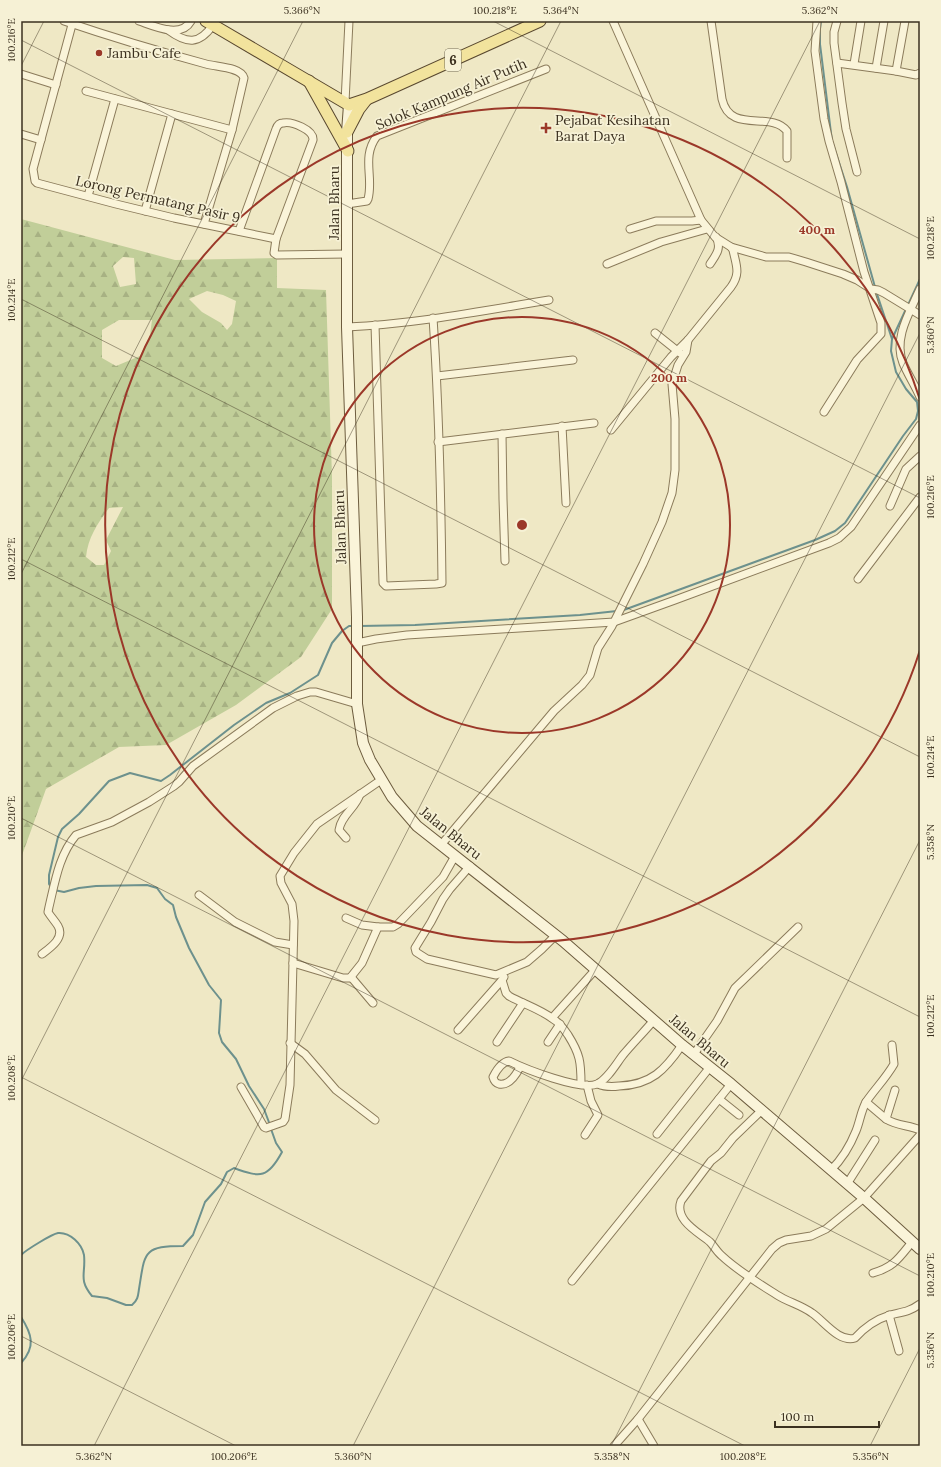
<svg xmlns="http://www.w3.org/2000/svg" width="941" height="1467" font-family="Lora,serif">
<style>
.forest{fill:url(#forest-firs);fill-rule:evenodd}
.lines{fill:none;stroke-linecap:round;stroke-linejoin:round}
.stream{stroke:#6d918d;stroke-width:2}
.street-casing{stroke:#8b7b5b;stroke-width:9}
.secondary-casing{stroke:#6d5c3e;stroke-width:12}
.primary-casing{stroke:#59482f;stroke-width:13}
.street{stroke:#faf4d9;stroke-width:7}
.secondary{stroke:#faf4d9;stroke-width:10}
.primary{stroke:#f2e39d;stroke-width:11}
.ticks{fill:none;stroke:#3b301f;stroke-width:1;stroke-opacity:0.45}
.ring{fill:none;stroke:#9b3829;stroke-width:2}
.poi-dot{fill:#9b3829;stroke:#f6f1d5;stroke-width:1.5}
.labels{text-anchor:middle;stroke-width:3.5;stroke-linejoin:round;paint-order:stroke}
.shield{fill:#f6f1d5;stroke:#736a56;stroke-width:1}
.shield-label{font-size:13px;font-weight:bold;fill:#3b301f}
.poi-label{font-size:14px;fill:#3b301f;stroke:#f6f1d5;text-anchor:start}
.street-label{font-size:14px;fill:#3b301f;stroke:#f6f1d5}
.centre{fill:#9b3829;stroke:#f6f1d5;stroke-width:2}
.ring-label{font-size:12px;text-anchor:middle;font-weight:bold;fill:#9b3829;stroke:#f6f1d5;stroke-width:3.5;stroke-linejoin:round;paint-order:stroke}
.neatline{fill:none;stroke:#3b301f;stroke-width:1.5}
.ticks-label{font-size:10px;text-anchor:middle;fill:#3b301f}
</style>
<defs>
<pattern id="forest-firs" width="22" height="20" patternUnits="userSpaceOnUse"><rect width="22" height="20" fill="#c1ce99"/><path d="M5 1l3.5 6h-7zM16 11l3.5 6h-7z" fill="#a7b183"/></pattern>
</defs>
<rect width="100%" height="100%" fill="#efe8c5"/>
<path class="forest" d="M21,219L175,260L277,258V288L326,290L332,477V609L301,657L236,705L166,745L119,747L46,789L21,858ZM123,257L134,258L136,284L120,287L113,266ZM207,291L223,295L236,301L232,324L227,330L221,323L202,312L189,299ZM119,320H152L150,335L140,356L116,366L102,358V330ZM123,507L106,540L111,551L104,565H96L86,557C88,538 97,524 109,508Z"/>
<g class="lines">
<g class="stream">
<path d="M821,21L820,29V44L832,141L847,187L875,287"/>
<path d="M876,291L892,339"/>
<path d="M908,305L920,279"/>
<path d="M621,611L815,540L835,531L845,523L903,436L916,419L918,411L917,402L906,389L896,372L891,351L892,339L906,309"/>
<path d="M360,626L415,625L580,615L617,611"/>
<path d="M51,887L49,884V875L58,837L62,829L79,814L109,781L130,773L161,781L170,775L234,725L266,703L290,693L318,675L332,643L342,631L349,626H353"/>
<path d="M54,890L64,892L79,888L96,886L147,885L157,888L165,899L173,905L176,917L189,948L209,985L221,1000L219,1033L222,1042L236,1059L249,1086L264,1109L270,1125"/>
<path d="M21,1255C26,1250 52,1234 58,1233C70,1232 82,1244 84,1255C86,1274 78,1279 92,1296L107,1298L126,1305H132C138,1300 138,1296 139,1289C145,1253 142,1246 183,1246L193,1235L205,1202L221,1184L227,1172L234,1168C261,1178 268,1178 282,1152L276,1143L271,1129"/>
<path d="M21,1317C32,1334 36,1347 21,1363"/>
</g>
<defs>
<g id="street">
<path d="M64,21C111,37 158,51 206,64C217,67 241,67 244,78L232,130L204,224"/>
<path d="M73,21L33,169L35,181L37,183L116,204L174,218L276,239"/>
<path d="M139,21C154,26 181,39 191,21"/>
<path d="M711,21L722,99C730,135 771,110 787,131V158"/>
<path d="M817,21L815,51L824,119L829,141L841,182L864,272L881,323V334L857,360L824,412"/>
<path d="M837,21L834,32V43L842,103L846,129L857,172"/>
<path d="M168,30C187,44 199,45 213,25"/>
<path d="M837,63L896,71L916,75L920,73"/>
<path d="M854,64L861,21"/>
<path d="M876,68L884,21"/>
<path d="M896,71L905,21"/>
<path d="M21,74L56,85"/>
<path d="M86,91L232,130"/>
<path d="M345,102L349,21"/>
<path d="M21,134L41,140"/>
<path d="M88,196L115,99"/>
<path d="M347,204L367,201L368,199C374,177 361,157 377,136L546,69"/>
<path d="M145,211L172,114"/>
<path d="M630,229L656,221H692L701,220"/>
<path d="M239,231L276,129C277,126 279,123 283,123C292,121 314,130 313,140L276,239L274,253L277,255L347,254"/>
<path d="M731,247L766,257H789L806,262L843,274L857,280L871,289L878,290L884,293L920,315"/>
<path d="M607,264L661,242L707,229"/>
<path d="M710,264C716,255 722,248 716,237"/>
<path d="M920,289C910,312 893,338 903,363C908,375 915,385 920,397"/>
<path d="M375,325L383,583L386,586L436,584L442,583C441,495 439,406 433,318"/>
<path d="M347,327C415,324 482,311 549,300"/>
<path d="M655,333L680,353"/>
<path d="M437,376L573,360"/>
<path d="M562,426L566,503"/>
<path d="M611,430L671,357L688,340L731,287C741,273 736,265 733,250L731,247L715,237L701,220L613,21"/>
<path d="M502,434L503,499L505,561"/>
<path d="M438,442L594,423"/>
<path d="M890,506L906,469L920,456"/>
<path d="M858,579L920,497"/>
<path d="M357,643L376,639L407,635L614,622L675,600L829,543L839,538L851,527L920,425"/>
<path d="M346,838L339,830C341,815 356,808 360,794"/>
<path d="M441,845L554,711L582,685L590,675L598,648L612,626L643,564L662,522L672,493L675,470V419L672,384L678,365L686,352L688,340"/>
<path d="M470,866L450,889L443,899L431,922L415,948L416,952L427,959L496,975L527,962L542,949L556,935"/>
<path d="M199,895L235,922L275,942L293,945"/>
<path d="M346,918L362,925L378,927"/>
<path d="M42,954C50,948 65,938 58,926C55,921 51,917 48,912L49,907C55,882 59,855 76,835L112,822L149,802L174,786L179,782L193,766L273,708L297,696L310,692H316L357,704"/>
<path d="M293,963L343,978H350L362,963L378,927H393L398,924L443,877L455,856"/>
<path d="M351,977L373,1003"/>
<path d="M502,980L506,993L509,996C523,1004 540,1009 553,1019C559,1022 564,1029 568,1035C580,1054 581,1062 581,1084"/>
<path d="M552,1018L596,969"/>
<path d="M458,1030L502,980L504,977"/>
<path d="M497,1042L523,1003"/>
<path d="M548,1042L560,1024"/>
<path d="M290,1043L305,1054L336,1090L375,1120"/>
<path d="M694,1054L717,1021L735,988L798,927"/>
<path d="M520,1067C516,1075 509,1086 499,1084C495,1083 494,1081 493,1077C496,1071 501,1062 509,1061C525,1069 581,1091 597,1084C608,1079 616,1064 623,1055C633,1043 644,1032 654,1020"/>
<path d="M598,1084C605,1087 611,1087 619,1086C651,1085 665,1070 682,1045"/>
<path d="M241,1087L264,1127L266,1128L283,1122L285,1119L290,1085L294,921L292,904L281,883L280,876L294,853L317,824L381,780"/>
<path d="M895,1090L886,1119C897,1126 909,1125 920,1130"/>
<path d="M719,1099L739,1115"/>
<path d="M866,1102L886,1119"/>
<path d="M761,1111L733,1138L721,1153L711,1161L681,1201C674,1220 698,1232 710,1242C714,1246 717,1252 722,1256C738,1271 758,1283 777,1295C788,1302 801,1305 812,1313C824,1321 839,1343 855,1338C864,1328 877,1319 890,1315C902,1312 909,1312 920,1304"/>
<path d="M657,1134L710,1067"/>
<path d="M585,1135L598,1115L591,1101L587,1085"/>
<path d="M831,1170C842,1159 850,1146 856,1131C860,1121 861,1111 866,1102C875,1089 886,1078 894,1064L892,1045"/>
<path d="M847,1184L875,1140"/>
<path d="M873,1273C894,1267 899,1258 912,1242"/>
<path d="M572,1281L731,1084"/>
<path d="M889,1315L899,1351"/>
<path d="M638,1419L654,1446"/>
<path d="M614,1446L638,1419L772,1249L779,1243L786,1240L811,1236L826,1229L864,1198L920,1135"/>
</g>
<path id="secondary" d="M349,105L347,132V327L357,617V704L363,743L370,760L392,797L417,826L563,941L682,1045L731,1084L864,1198L920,1249"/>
<g id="primary">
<path d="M206,21L349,105L367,99L540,21"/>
<path d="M309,81L348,151"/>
<path d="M347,132L359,109L366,100"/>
</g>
</defs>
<use href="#street" class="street-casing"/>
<use href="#secondary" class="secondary-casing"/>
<use href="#primary" class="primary-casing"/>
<use href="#street" class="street"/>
<use href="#secondary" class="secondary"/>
<use href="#primary" class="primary"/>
</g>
<path class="ticks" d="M493,21L920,239M21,40L920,498M21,66L44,21M21,299L920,757M21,559L920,1017M21,574L303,21M21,818L920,1276M21,1077L745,1446M21,1081L561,21M21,1336L236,1446M94,1446L820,21M353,1446L920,333M611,1446L920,840M870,1446L920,1348"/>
<g class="ring">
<circle cx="522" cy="525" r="208"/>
<path d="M920 650A417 417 0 1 1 920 400"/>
</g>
<g class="poi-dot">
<circle cx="99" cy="53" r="4"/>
<path d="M544 122h4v4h4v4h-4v4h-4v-4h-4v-4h4z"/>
</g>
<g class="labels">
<rect class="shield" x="445" y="49" width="16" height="22" rx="3"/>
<g class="shield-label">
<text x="453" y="65">6</text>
</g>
<g class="poi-label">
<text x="107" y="58">Jambu Cafe</text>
<text x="555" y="125">Pejabat Kesihatan<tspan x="555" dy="16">Barat Daya</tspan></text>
</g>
<g class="street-label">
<text transform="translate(451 94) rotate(-23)" y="5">Solok Kampung Air Putih</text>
<text transform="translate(158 199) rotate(13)" y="5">Lorong Permatang Pasir 9</text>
<text transform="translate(334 203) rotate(-90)" y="5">Jalan Bharu</text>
<text transform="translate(340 527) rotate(-92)" y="5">Jalan Bharu</text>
<text transform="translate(451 833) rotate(39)" y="5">Jalan Bharu</text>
<text transform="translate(700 1041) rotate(40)" y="5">Jalan Bharu</text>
</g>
</g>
<circle cx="522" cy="525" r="6" class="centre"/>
<g class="ring-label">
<text x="817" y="234">400 m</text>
<text x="669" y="382">200 m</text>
</g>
<rect width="941" height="1467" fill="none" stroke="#f6f1d5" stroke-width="44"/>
<path d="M775 1421v6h104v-6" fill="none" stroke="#3b301f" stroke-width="2"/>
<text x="781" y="1421" font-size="12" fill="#3b301f" stroke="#f6f1d5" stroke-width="3" paint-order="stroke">100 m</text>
<rect x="22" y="22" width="897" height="1423" class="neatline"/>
<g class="ticks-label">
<text x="302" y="14">5.366°N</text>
<text x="495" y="14">100.218°E</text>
<text x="561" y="14">5.364°N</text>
<text x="820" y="14">5.362°N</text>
<text transform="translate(11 40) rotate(-90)" y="4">100.216°E</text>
<text transform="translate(930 238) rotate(-90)" y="4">100.218°E</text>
<text transform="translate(11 300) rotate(-90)" y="4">100.214°E</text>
<text transform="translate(930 335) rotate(-90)" y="4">5.360°N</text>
<text transform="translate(930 497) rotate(-90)" y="4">100.216°E</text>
<text transform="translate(11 559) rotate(-90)" y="4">100.212°E</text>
<text transform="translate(930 757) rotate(-90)" y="4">100.214°E</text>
<text transform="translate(11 818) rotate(-90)" y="4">100.210°E</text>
<text transform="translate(930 842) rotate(-90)" y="4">5.358°N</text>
<text transform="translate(930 1016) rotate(-90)" y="4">100.212°E</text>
<text transform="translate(11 1078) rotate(-90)" y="4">100.208°E</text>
<text transform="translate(930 1275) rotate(-90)" y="4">100.210°E</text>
<text transform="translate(11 1337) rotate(-90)" y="4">100.206°E</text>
<text transform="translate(930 1350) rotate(-90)" y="4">5.356°N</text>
<text x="94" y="1460">5.362°N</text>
<text x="234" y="1460">100.206°E</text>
<text x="353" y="1460">5.360°N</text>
<text x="612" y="1460">5.358°N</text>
<text x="743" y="1460">100.208°E</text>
<text x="871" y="1460">5.356°N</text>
</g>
</svg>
